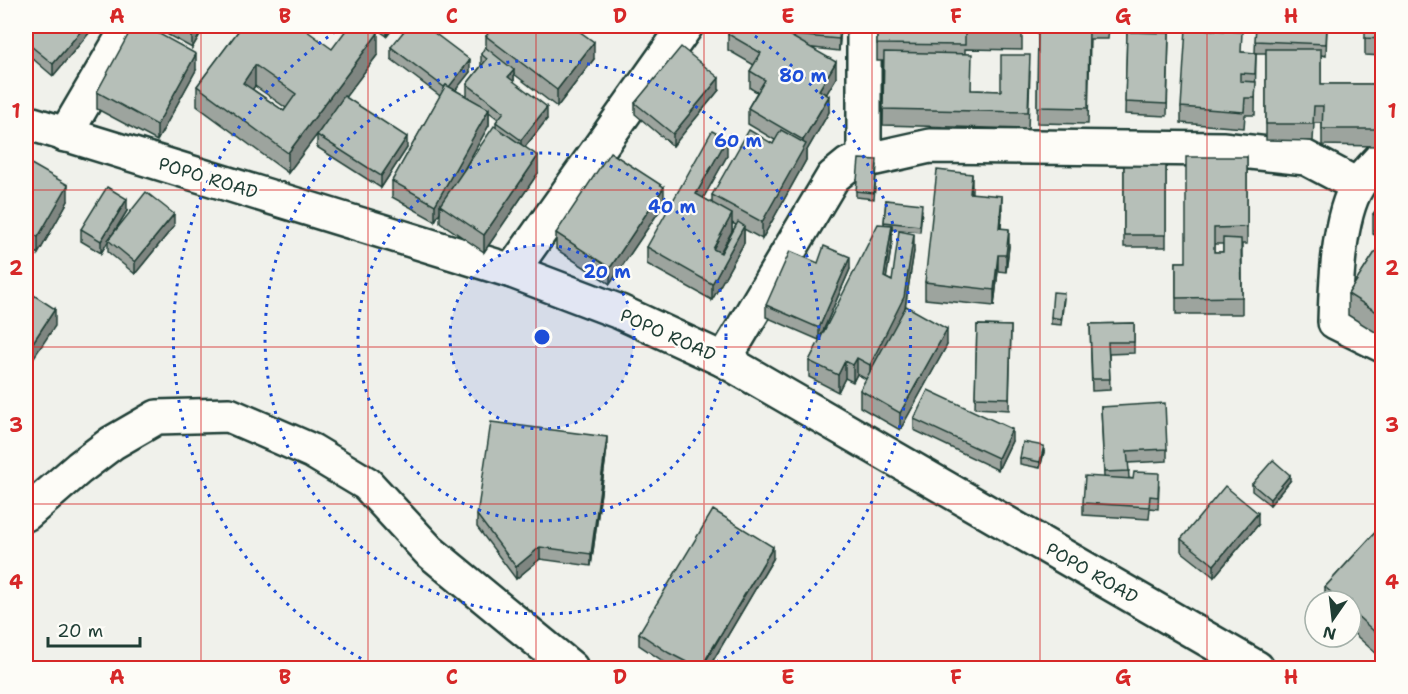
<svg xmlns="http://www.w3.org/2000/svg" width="1408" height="694" font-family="'Shantell Sans',sans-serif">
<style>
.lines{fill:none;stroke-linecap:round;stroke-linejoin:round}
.minor-casing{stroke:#1f3d34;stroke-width:38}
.major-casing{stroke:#1f3d34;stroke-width:38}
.minor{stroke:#fdfcf7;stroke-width:33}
.major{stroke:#fdfcf7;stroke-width:33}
.wall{fill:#9da49e;stroke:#1f3d34;stroke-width:1.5;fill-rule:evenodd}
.shaded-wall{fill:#7f8681;stroke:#1f3d34;stroke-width:1.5}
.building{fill:#b6bfb8;stroke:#1f3d34;stroke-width:1.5;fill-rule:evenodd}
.grid{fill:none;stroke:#d62828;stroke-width:1.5;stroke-opacity:0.55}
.ring{fill:none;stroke:#1d4ed8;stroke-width:3;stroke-dasharray:3 6}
.labels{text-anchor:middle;stroke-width:4.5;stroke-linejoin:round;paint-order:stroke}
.street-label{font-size:18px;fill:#1f3d34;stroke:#fdfcf7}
.centre{fill:#1d4ed8;stroke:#fdfcf7;stroke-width:3}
.ring-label{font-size:18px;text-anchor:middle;font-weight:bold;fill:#1d4ed8;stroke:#fdfcf7;stroke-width:4.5;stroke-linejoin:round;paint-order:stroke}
.neatline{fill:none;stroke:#d62828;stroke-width:2}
.grid-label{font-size:20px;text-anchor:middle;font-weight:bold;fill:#d62828}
</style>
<rect width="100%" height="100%" fill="#f0f1eb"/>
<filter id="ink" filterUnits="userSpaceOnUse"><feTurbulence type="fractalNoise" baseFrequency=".0167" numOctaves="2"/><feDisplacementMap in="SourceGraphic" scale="12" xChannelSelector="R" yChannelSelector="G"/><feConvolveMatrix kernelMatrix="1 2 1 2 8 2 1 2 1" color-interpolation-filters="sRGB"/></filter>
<g filter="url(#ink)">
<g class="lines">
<defs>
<g id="minor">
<path d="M864,26V159"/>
<path d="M65,135L129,26"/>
<path d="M1382,157C1375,166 1364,175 1358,185C1338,216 1336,285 1335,322L1382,345"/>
<path d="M512,271L686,26"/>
<path d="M724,360L833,177L849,164L930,146L1222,149L1306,158L1357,185"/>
<path d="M26,514L79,468L112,443L157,417L229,415L312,451L367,484L429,551L571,668"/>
</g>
<path id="major" d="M26,122L512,271L620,312L724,360L1257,668"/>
</defs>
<use href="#minor" class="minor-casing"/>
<use href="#major" class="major-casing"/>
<use href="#minor" class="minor"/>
<use href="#major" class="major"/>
</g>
<g class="wall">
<path d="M95,26L53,76L26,53V34Z"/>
<path d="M152,26H205L192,48Z"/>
<path d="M242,26L332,49L378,54L345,97L407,148L381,188L317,147V135L324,125L288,173L197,106V86ZM255,86L286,108L284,111L252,89Z"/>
<path d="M372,26H395L387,36Z"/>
<path d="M795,26H841L839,51L813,48L836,78L826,94L829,112L806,152V160L762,239L744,229V243L712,300L647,264V247L727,156L703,198L712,203V195L773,144L775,140L748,124V108L757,92L750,88V71L754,65L728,50V34L794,38ZM732,223L736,225L721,253L732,231Z"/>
<path d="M877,26H1022V50L965,49V53L971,90L1001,91L1030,72L1028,129L883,125L884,61H877Z"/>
<path d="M1038,26H1109L1108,39H1090L1088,124L1037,123Z"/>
<path d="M1256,26H1327L1326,56L1321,55V84H1377V146L1322,145V123H1314L1313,141L1266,140V53H1256L1255,115H1245L1244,128L1181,123V107L1242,52L1255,53Z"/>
<path d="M1383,26V56L1365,55V38Z"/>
<path d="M1127,32L1169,33L1167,116L1125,114Z"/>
<path d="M486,36L594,59L557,107L514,74V82L547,119L525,147L538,173L484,252L440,222V212L435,221L392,197V181L440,96L391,59V47L470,72L455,90L472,100L467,96V84L481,66V54L486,48ZM489,112L498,119L496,122V128L461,175L489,125Z"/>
<path d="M196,70L157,141L97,109V92Z"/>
<path d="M719,90L673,146L635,114V103Z"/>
<path d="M1247,157V244H1242V314H1176V262H1186ZM1214,244H1223V252H1214Z"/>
<path d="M26,161L68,201L38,254L30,249Z"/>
<path d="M877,166L874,199L856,197V191Z"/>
<rect x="1124" y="166" width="42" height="81"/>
<path d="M972,193L1002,213L1001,228L1009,246L1006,272L998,271L994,306L925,299V282Z"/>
<path d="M886,200L922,210L920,232L892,229V242L886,278L892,281L914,251L905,308L947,345L900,430L860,407V390L866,379L857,374L853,382L845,378L838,392L809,377V361L884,224Z"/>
<path d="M1383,200V240L1373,234V214Z"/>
<path d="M664,204L610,284L556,249V233Z"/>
<path d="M127,211L112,235L174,226L135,274L108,252V241L101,253L81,241V229Z"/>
<path d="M1383,240V337L1348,315V294Z"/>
<path d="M818,263L850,269L819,340L766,317V305Z"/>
<path d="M1064,299L1061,325L1051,324V317Z"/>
<path d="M1134,323V353L1109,354L1110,390L1092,391L1090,324Z"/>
<path d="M977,325L1011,326L1009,410L975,408Z"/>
<path d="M1101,407L1167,449V461L1128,463L1129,478L1159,485L1158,509L1150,508L1149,519L1083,515V503L1104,477Z"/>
<path d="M914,419L1012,441L998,470L914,430Z"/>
<path d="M607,448L591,566L540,559L516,579L477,527V515Z"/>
<path d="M1044,452L1040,468L1020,464V458Z"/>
<path d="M1290,481L1270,505L1252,491V484Z"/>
<path d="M1383,524V657L1382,653L1379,656L1351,631V601H1325V587Z"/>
<path d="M1258,525L1214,577L1181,551V539Z"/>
<path d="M773,559L708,669H676L669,665L639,645V633Z"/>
</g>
<g class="shaded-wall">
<path d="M85,26H95L53,76V64Z"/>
<path d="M198,26H205L192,48V36Z"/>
<path d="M390,26H395L387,36V30Z"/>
<path d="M840,26H841L839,51V39Z"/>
<path d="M378,33V54L288,173V153Z"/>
<path d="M594,42V59L557,107V90Z"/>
<path d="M196,54V70L157,141V125Z"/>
<path d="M470,60V72L447,101V89Z"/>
<path d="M836,62V78L819,107V90Z"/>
<path d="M255,65V86L243,103V83Z"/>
<path d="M514,70V82L508,77Z"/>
<path d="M719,78V90L673,146V134Z"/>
<path d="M829,96V112L806,152V160L762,239V222L803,148V140Z"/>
<path d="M547,107V119L521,152V140Z"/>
<path d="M489,109V125L443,207L440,205V212L435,221V205Z"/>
<path d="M407,137V148L381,188V176Z"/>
<path d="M727,139V156L696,211V194Z"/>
<path d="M538,156V173L484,252V235Z"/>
<path d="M972,174V191L970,210V193Z"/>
<path d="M68,185V201L38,254V237Z"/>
<path d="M664,187V204L610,284V268Z"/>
<path d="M1002,196V213L999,245V228Z"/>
<path d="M127,199V211L101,253V241Z"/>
<path d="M174,214V226L135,274V262Z"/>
<path d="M732,214V231L713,265V249Z"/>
<path d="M892,225V242L884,293V277Z"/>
<path d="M744,226V243L712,300V284Z"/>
<path d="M1009,229V246L1006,272V255Z"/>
<path d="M30,232V249L26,257V241Z"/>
<path d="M914,234V251L904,314L870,381V365Z"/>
<path d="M998,255V271L994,306V290Z"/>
<path d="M850,257V269L819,340V328Z"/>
<path d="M55,309V326L26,369V353Z"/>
<path d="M947,329V345L900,430V413Z"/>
<path d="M857,358V374L853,382V365Z"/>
<path d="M845,361V378L838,392V375Z"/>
<path d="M1012,429V441L998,470V458Z"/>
<path d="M607,437V448L591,566V554Z"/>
<path d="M1044,446V452L1040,468V462Z"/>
<path d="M1290,475V481L1270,505V499Z"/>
<path d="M1258,513V525L1214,577V565Z"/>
<path d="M540,547V559L516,579V567Z"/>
<path d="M773,547V559L708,669H701Z"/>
<path d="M1383,632L1382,653L1379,656V636Z"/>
</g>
<g class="building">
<path d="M32,26H85L53,64L26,42V34Z"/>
<path d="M133,26H145L196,54L157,125L97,92Z"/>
<path d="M173,26H198L192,36Z"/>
<path d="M242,26H300L332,49L349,26H368L378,33L288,153L197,86ZM255,65L296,94L284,111L243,83Z"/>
<path d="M381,26H390L387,30Z"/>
<path d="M408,26H425L470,60L449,87L446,85L444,87L391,47Z"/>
<path d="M494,26H572L594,42L557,90L486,36Z"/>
<path d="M732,26H773L836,62L819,90L829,96L803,140L748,108L765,80L750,71L761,53L728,34Z"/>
<path d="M795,26H840L839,39L794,35Z"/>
<path d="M877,26H1022V33L965,32V45L877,44Z"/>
<path d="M1038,26H1089L1088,108L1037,107Z"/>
<path d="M1256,26H1327L1326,44L1255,41Z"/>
<path d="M1365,26H1383V39L1365,38Z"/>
<path d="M1186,28L1242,32L1241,52L1256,53L1255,74L1240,73V81L1256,82L1255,98H1245L1244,112L1181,107Z"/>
<path d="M1127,32L1169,33L1167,104L1125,102Z"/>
<path d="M485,47L514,70L508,77L547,107L521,140L496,122L504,112L467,84L487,59L481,54Z"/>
<path d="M681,47L719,78L673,134L635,103Z"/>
<path d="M1266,49H1321V84H1377V129H1322L1323,106H1314L1313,124H1266Z"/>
<path d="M884,52L972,54L971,90L1001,91V55H1030L1028,112L883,109Z"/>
<path d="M446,85L489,109L435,205L392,181Z"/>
<path d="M344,96L407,137L381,176L317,135Z"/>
<path d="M494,126L538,156L484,235L440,205Z"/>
<path d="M749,130L773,144L781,130L806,144L762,222L712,195Z"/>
<path d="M712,131L727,139L696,194L732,214L713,249L721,253L738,222L744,226L712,284L647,247Z"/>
<path d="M610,152L664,187L610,268L556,233Z"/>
<path d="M1186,157H1247V227L1214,228V252H1223V238L1241,239L1242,297L1176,298V262H1186Z"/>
<path d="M859,159L877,160L874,193L856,191Z"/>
<path d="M26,161L68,185L38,237L30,232L26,241Z"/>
<rect x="1124" y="166" width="42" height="69"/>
<path d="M937,170L972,174L970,193L1002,196L999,228L1009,229L1006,255H998L994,290L925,282Z"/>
<path d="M107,187L127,199L101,241L81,229Z"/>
<path d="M146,192L174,214L135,262L108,240Z"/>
<path d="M886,200L922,204L920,226L884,222Z"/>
<path d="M1383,200V219L1373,214Z"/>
<path d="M878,224L892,225L884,277L892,281L899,231L914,234L904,297L870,365L857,358L853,365L845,361L838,375L809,361Z"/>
<path d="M1383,240V316L1348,294Z"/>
<path d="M824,246L850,257L819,328L766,305L790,251L818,263Z"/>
<path d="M26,290L55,309L26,353Z"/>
<path d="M1053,292L1064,293L1061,319L1051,317Z"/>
<path d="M906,306L947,329L900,413L860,390Z"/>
<path d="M1134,323V342H1108L1110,379H1092L1090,324Z"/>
<path d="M977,325L1011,326L1009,398L975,397Z"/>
<path d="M928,390L1012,429L998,458L914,419Z"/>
<path d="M1165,403L1167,449L1127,451L1129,471L1104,472L1101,407Z"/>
<path d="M491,422L607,437L591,554L540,547L516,567L477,515Z"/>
<path d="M1023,442L1044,446L1040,462L1020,458Z"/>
<path d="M1273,460L1290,475L1270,499L1252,484Z"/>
<path d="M1134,472L1159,473L1158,497L1150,496L1149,507L1083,503L1085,476L1133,479Z"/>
<path d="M1225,486L1258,513L1214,565L1181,539Z"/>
<path d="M713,510L773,547L700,669L669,653L639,633Z"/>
<path d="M1383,524V632L1379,636L1351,610V601H1341L1325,587Z"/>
</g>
</g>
<path class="grid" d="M201,26V668M368,26V668M536,26V668M704,26V668M872,26V668M1040,26V668M1207,26V668M26,190H1382M26,347H1382M26,504H1382"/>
<circle cx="542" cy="337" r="92" fill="#1d4ed8" fill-opacity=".12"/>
<g class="ring">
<circle cx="542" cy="337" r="92"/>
<circle cx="542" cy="337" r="184"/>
<circle cx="542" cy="337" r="277"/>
<path d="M377 667A369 369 0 0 1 344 26M740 26A369 369 0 0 1 707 667"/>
</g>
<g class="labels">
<g class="street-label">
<text transform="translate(208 178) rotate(17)" y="6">POPO ROAD</text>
<text transform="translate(668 335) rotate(24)" y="6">POPO ROAD</text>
<text transform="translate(1092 573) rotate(30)" y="6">POPO ROAD</text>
</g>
</g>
<circle cx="542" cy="337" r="9" class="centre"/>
<g class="ring-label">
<text x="803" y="82">80 m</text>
<text x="738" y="147">60 m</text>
<text x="672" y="213">40 m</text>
<text x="607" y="278">20 m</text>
</g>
<rect width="1408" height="694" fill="none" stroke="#fdfcf7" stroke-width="66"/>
<g transform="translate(1333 619) rotate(194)"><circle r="28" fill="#fdfcf7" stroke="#a4b0a9" stroke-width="1.5"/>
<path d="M0-4.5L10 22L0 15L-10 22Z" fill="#1f3d34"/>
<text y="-9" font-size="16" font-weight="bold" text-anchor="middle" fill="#1f3d34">N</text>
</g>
<path d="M48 637v9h92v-9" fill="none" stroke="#1f3d34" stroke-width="3"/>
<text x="57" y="637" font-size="18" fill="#1f3d34" stroke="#fdfcf7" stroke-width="4.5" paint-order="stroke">20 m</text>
<rect x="33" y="33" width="1342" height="628" class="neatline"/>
<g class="grid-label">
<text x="117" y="23">A</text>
<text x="285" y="23">B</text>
<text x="452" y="23">C</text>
<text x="620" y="23">D</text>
<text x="788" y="23">E</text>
<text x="956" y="23">F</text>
<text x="1123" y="23">G</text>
<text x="1291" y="23">H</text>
<text x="16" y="118">1</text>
<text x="1392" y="118">1</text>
<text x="16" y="275">2</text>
<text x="1392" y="275">2</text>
<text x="16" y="432">3</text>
<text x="1392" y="432">3</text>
<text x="16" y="589">4</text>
<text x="1392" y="589">4</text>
<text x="117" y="684">A</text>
<text x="285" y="684">B</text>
<text x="452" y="684">C</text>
<text x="620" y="684">D</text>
<text x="788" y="684">E</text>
<text x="956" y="684">F</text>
<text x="1123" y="684">G</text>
<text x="1291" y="684">H</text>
</g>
</svg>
